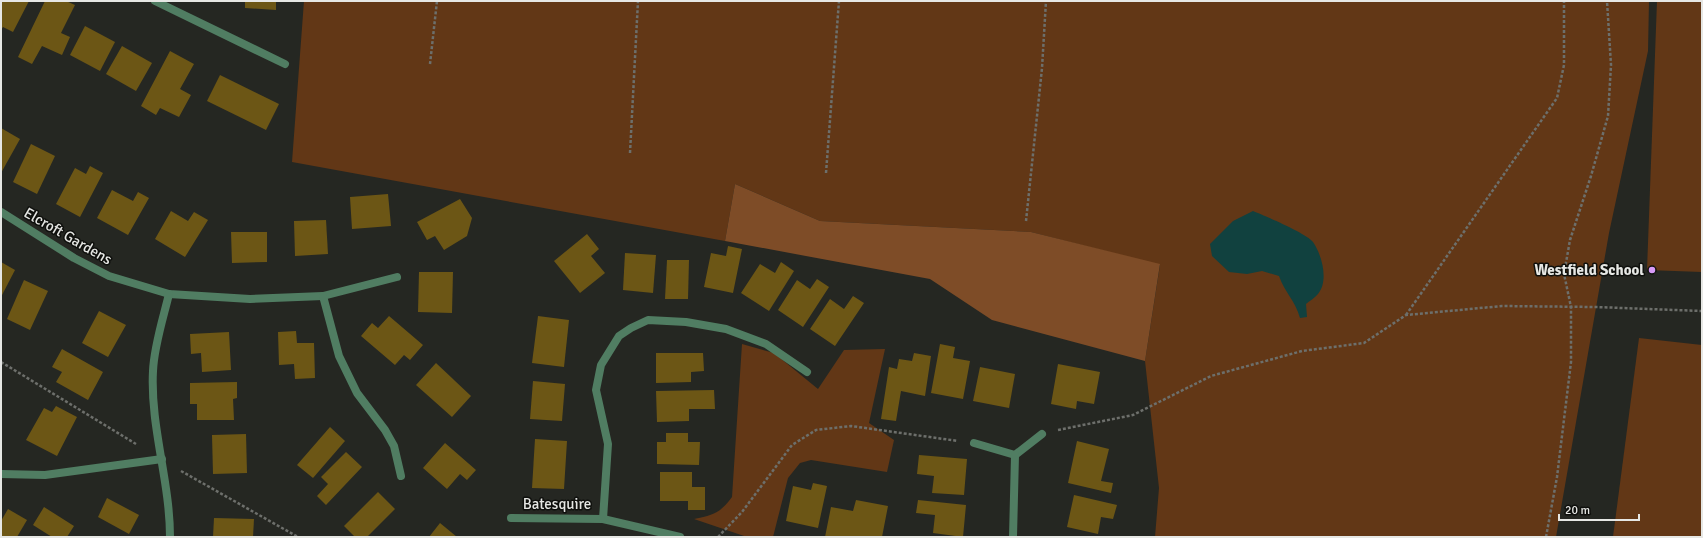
<svg xmlns="http://www.w3.org/2000/svg" width="1703" height="538" font-family="Signika,sans-serif">
<style>
.green{fill:#623716}
.forest{fill:#7e4c27}
.water{fill:#11413f}
.building{fill:#6c5615}
.lines{fill:none;stroke-linecap:round;stroke-linejoin:round}
.path{stroke:#6d6f6b;stroke-width:2.5;stroke-dasharray:3 2;stroke-linecap:butt}
.minor{stroke:#507d62;stroke-width:8}
.poi-dot{fill:#d89bf8;stroke:#0f100d;stroke-width:1.5}
.labels{text-anchor:middle;stroke-width:3;stroke-linejoin:round;paint-order:stroke}
.street-label{font-size:15px;fill:#e6e7e4;stroke:#0f100d}
.poi-label{font-size:15px;font-weight:bold;fill:#e6e7e4;stroke:#0f100d;text-anchor:end}
</style>
<rect width="100%" height="100%" fill="#252722"/>
<g class="green">
<path d="M304,1H1649L1648,51L1609,233L1556,537H1155L1159,488L1145,361L1160,265L1031,232L820,221L735,184L725,241L292,162Z"/>
<path d="M1657,1H1702V272L1647,270Z"/>
<path d="M1639,338L1702,345V537H1613Z"/>
<path d="M742,344L774,353L818,389L844,350L885,349L869,423L894,440L887,472L811,460L800,463L788,478L773,537H747L694,519C714,515 720,513 732,497Z"/>
</g>
<path class="forest" d="M735,184L820,221L1031,232L1160,264L1145,361L992,320L930,279L725,241Z"/>
<path class="water" d="M1253,211C1265,216 1306,233 1313,242C1322,255 1329,281 1318,294C1315,298 1309,301 1306,304L1307,317L1300,318C1295,300 1285,293 1279,276L1262,271L1247,274L1229,272L1212,256L1210,244L1233,221Z"/>
<g class="building">
<path d="M1,1H29L13,32L3,27L1,30Z"/>
<path d="M45,1H66L75,5L61,33L70,37L62,55L42,46L32,64L18,57Z"/>
<path d="M245,1H276V10L245,8Z"/>
<path d="M85,26L115,42L100,71L70,55Z"/>
<path d="M122,46L152,63L136,91L106,74Z"/>
<path d="M170,51L194,64L180,89L191,95L179,117L160,108L156,115L141,106Z"/>
<path d="M220,75L279,104L266,130L207,101Z"/>
<path d="M1,128L20,139L1,173Z"/>
<path d="M31,144L55,156L37,194L13,182Z"/>
<path d="M90,166L103,173L80,217L56,204L75,168L86,174Z"/>
<path d="M112,190L133,201L138,192L149,198L128,235L97,218Z"/>
<path d="M388,194L391,226L352,229L350,197Z"/>
<path d="M460,199L472,218L467,236L444,250L435,236L427,240L417,222Z"/>
<path d="M171,211L188,221L194,212L208,220L185,257L155,239Z"/>
<path d="M326,220L328,254L295,256L294,221Z"/>
<path d="M231,232H267V262L232,263Z"/>
<path d="M587,234L599,249L591,256L605,273L580,293L554,261Z"/>
<path d="M728,246L742,249L733,293L704,287L711,253L726,256Z"/>
<path d="M625,253L656,255L653,293L623,290Z"/>
<path d="M667,260H689L688,299H665Z"/>
<path d="M1,262L15,270L1,297Z"/>
<path d="M781,262L794,271L769,311L741,293L760,264L775,273Z"/>
<path d="M419,272H453L452,313L418,312Z"/>
<path d="M817,279L829,287L803,327L778,310L797,280L810,289Z"/>
<path d="M24,280L48,291L30,330L7,319Z"/>
<path d="M853,296L864,303L835,346L810,329L830,299L844,309Z"/>
<path d="M99,311L126,325L108,357L82,343Z"/>
<path d="M389,316L423,345L410,360L404,355L395,365L361,336L372,323L378,328Z"/>
<path d="M538,316L569,320L564,367L532,363Z"/>
<path d="M296,331L297,343H314L315,378L295,379L294,364L279,365L278,332Z"/>
<path d="M229,332L231,370L202,372L201,353L191,354L190,334Z"/>
<path d="M940,344L955,347L953,358L970,361L963,399L931,393Z"/>
<path d="M62,349L103,372L88,400L56,382L62,372L52,367Z"/>
<path d="M656,353H703L704,371L691,372V382L656,383Z"/>
<path d="M914,353L931,356L925,396L901,391L896,421L881,419L889,367L897,369L899,359L912,361Z"/>
<path d="M436,363L471,396L452,417L416,385Z"/>
<path d="M1058,364L1100,372L1094,404L1077,401L1076,409L1051,404Z"/>
<path d="M980,367L1015,374L1009,408L973,401Z"/>
<path d="M533,381L565,384L562,421L530,419Z"/>
<path d="M237,382V398L233,399L234,420H197V404H190V383Z"/>
<path d="M714,390L715,409H689V421L657,422L656,391Z"/>
<path d="M56,406L77,417L57,456L26,440L44,408L52,412Z"/>
<path d="M330,427L345,441L313,478L297,465Z"/>
<path d="M666,433H688V442H700L699,465L657,464V442H666Z"/>
<path d="M246,434L247,473L213,474L212,435Z"/>
<path d="M535,439L567,441L564,489L532,488Z"/>
<path d="M1077,441L1109,449L1101,481L1113,483L1111,493L1068,483Z"/>
<path d="M445,443L476,470L467,480L460,474L447,489L423,468Z"/>
<path d="M346,452L362,467L326,505L317,496L328,484L321,477Z"/>
<path d="M919,455L967,459L964,495L932,493L934,476L917,474Z"/>
<path d="M660,472H692V487H705V510H688V501H660Z"/>
<path d="M813,483L827,486L818,528L786,521L793,486L811,490Z"/>
<path d="M378,492L395,509L367,537H355L344,526Z"/>
<path d="M1074,495L1117,505L1113,519L1101,517L1098,534L1067,527Z"/>
<path d="M107,498L139,515L129,534L98,517Z"/>
<path d="M856,500L888,506L882,537H825L831,507L853,511Z"/>
<path d="M918,500L966,505L963,537L933,533L935,515L916,513Z"/>
<path d="M44,507L74,526L67,537H52L33,525Z"/>
<path d="M8,509L27,520L17,537H1V521Z"/>
<path d="M214,518L254,519L253,537H213Z"/>
<path d="M440,523L457,537H429Z"/>
</g>
<g class="lines">
<g class="path">
<path d="M430,64L437,1"/>
<path d="M630,153L638,1"/>
<path d="M826,173L839,1"/>
<path d="M1026,221L1042,68L1046,1"/>
<path d="M1406,315L1557,98L1564,65V1"/>
<path d="M1,362L136,444"/>
<path d="M1058,430L1133,415L1211,376L1302,351L1364,343L1406,315L1502,306L1596,307L1702,311"/>
<path d="M181,471L298,537"/>
<path d="M718,537L742,512L792,445L816,430L851,426L958,441"/>
<path d="M1546,537L1557,477L1571,362V307L1564,274L1570,240L1591,176L1608,116L1611,65L1607,1"/>
</g>
<g class="minor">
<path d="M155,1L285,64"/>
<path d="M1,212L74,258L109,276L169,294L250,299L323,296L397,277"/>
<path d="M169,294C163,319 154,346 153,371C150,426 170,481 170,537"/>
<path d="M323,296L339,356L357,393L385,430L394,446L401,476"/>
<path d="M974,443L1015,455L1042,434"/>
<path d="M1,474L45,475L162,459"/>
<path d="M511,518L603,519L680,537"/>
<path d="M603,519L608,444L596,390L601,365L619,336L631,328L648,320L686,322L726,329L766,344L807,372"/>
<path d="M1013,537L1015,455"/>
</g>
</g>
<circle class="poi-dot" cx="1652" cy="270" r="4"/>
<g class="labels">
<g class="street-label">
<text transform="translate(68 236) rotate(30)" y="5">Elcroft Gardens</text>
<text x="557" y="509">Batesquire</text>
</g>
<g class="poi-label">
<text x="1644" y="275">Westfield School</text>
</g>
</g>
<rect width="1703" height="538" fill="none" stroke="#e6e7e4" stroke-width="4"/>
<path d="M1559 514v6h80v-6" fill="none" stroke="#e6e7e4" stroke-width="2"/>
<text x="1565" y="514" font-size="12" fill="#e6e7e4" stroke="#0f100d" stroke-width="3" paint-order="stroke">20 m</text>
</svg>
